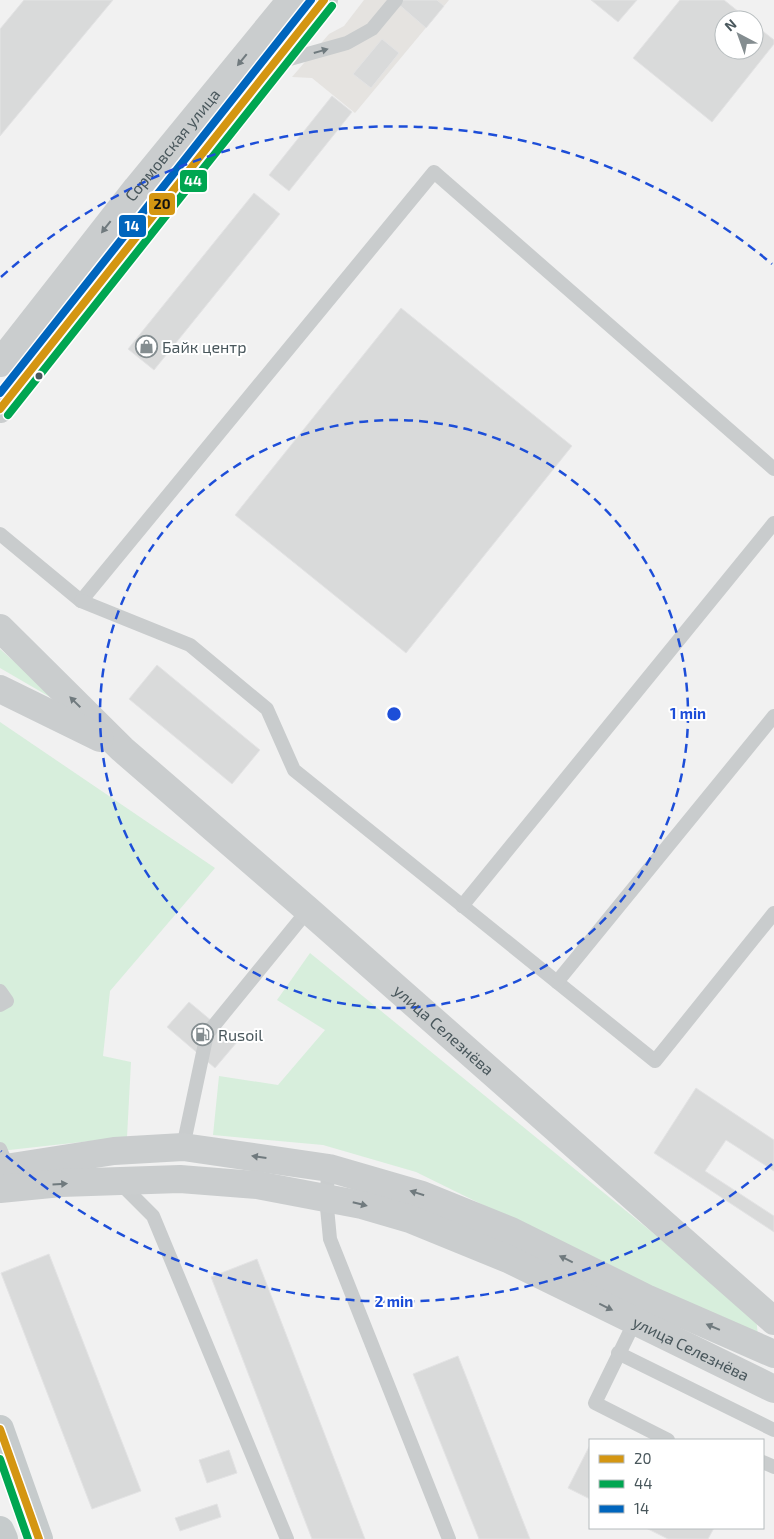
<svg xmlns="http://www.w3.org/2000/svg" width="774" height="1539" font-family="'Exo 2',sans-serif">
<style>
.commercial{fill:#e5e3e0}
.green{fill:#d7eedc}
.building{fill:#d9dada;stroke:#e3e3e4}
.lines{fill:none;stroke-linecap:round;stroke-linejoin:round}
.lane{stroke:#c9cccd;stroke-width:14}
.secondary{stroke:#cacdce;stroke-width:28}
.primary{stroke:#c6cbcc;stroke-width:28}
.bus-1-casing{stroke:#fff;stroke-width:11}
.bus-2-casing{stroke:#fff;stroke-width:11}
.bus-3-casing{stroke:#fff;stroke-width:11}
.bus-1{stroke:#d49612;stroke-width:8}
.bus-2{stroke:#00a651;stroke-width:8}
.bus-3{stroke:#0065bd;stroke-width:8}
.oneway{fill:#6f7a7e}
.oneway2{fill:#707a7e}
.ring{fill:none;stroke:#1d4ed8;stroke-width:2.5;stroke-dasharray:9 6}
.bus-dot{fill:#49575c;stroke:#fff;stroke-width:2}
.labels{text-anchor:middle;stroke-width:4;stroke-linejoin:round;paint-order:stroke}
.street-label{font-size:16px;fill:#49575c;stroke:#fff}
.poi-label{font-size:16px;fill:#49575c;stroke:#fff;text-anchor:start}
.centre{fill:#1d4ed8;stroke:#fff;stroke-width:2.5}
.ring-label{font-size:15px;text-anchor:middle;font-weight:bold;fill:#1d4ed8;stroke:#fff;stroke-width:4;stroke-linejoin:round;paint-order:stroke}
.line-badge{stroke:#fff;stroke-width:2}
.badge-label{font-size:14px;text-anchor:middle;font-weight:bold;fill:#fff}
.pale-badge-label{font-size:14px;text-anchor:middle;font-weight:bold;fill:#111}
</style>
<rect width="100%" height="100%" fill="#f1f1f1"/>
<path class="commercial" d="M364,0H449L355,113L312,78L292,77L329,34L344,26Z"/>
<g class="green">
<path d="M0,649L62,704L0,668Z"/>
<path d="M0,722L215,868L110,991L103,1056L131,1062L127,1137L0,1151Z"/>
<path d="M310,953L756,1317L758,1336L742,1332L416,1172L323,1145L213,1135L219,1076L278,1085L325,1030L277,1000Z"/>
</g>
<g class="building">
<path d="M24,0H113L0,136V29Z"/>
<path d="M397,0H437L444,6L426,28L396,2Z"/>
<path d="M591,0H637L618,22Z"/>
<path d="M680,0H724L749,20H724V50H754V24L774,40V44L712,122L633,58Z"/>
<path d="M382,39L399,53L371,88L353,74Z"/>
<path d="M332,96L352,112L289,191L269,175Z"/>
<path d="M254,193L280,214L154,370L128,349Z"/>
<path d="M401,308L572,446L406,653L235,515Z"/>
<path d="M157,665L260,750L232,784L129,699Z"/>
<path d="M189,1002L237,1042L215,1068L167,1027Z"/>
<path d="M696,1088L774,1140V1171L726,1140L705,1171L774,1216V1232L654,1153Z"/>
<path d="M49,1254L141,1491L92,1509L1,1273Z"/>
<path d="M257,1259L365,1539H312L211,1277Z"/>
<path d="M458,1356L530,1539H479L413,1374Z"/>
<path d="M590,1445V1499L568,1488Z"/>
<path d="M229,1450L237,1473L207,1483L199,1460Z"/>
<path d="M217,1504L221,1517L180,1531L175,1518Z"/>
<path d="M646,1528H714L708,1539H668Z"/>
</g>
<g class="lines">
<g class="lane">
<path d="M279,62L347,43L372,29L396,0"/>
<path d="M0,534L81,601L434,172L774,469"/>
<path d="M81,601L190,645L267,709L294,770L655,1061L774,913"/>
<path d="M462,906L774,523"/>
<path d="M557,982L774,716"/>
<path d="M0,991L7,1001L0,1005"/>
<path d="M183,1147L207,1034L308,910"/>
<path d="M0,1149L8,1168"/>
<path d="M329,1168L326,1197L330,1239L449,1539"/>
<path d="M118,1181L153,1216L287,1539"/>
<path d="M637,1317L595,1403L668,1440"/>
<path d="M618,1353L774,1430"/>
<path d="M763,1462L774,1467"/>
</g>
<g class="secondary">
<path id="s1" d="M0,363L137,188L291,0"/>
<path d="M0,409L324,0"/>
<path id="s2" d="M0,628L122,749L308,910L774,1321"/>
<path d="M0,689L100,738"/>
<path d="M0,1169L114,1151L183,1147L329,1168L422,1195L511,1231L646,1298L774,1354"/>
<path id="s3" d="M0,1189L61,1183L180,1179L257,1185L362,1205L410,1219L508,1259L774,1389"/>
</g>
<g class="primary">
<path d="M0,1429L39,1539"/>
<path d="M0,1530L4,1539"/>
</g>
<defs>
<g id="bus-1">
<path d="M0,409L324,0"/>
<path d="M0,1429L39,1539"/>
</g>
<g id="bus-2">
<path d="M8,415L332,6"/>
<path d="M0,1459L28,1539"/>
</g>
<path id="bus-3" d="M0,393L311,0"/>
</defs>
<use href="#bus-1" class="bus-1-casing"/>
<use href="#bus-2" class="bus-2-casing"/>
<use href="#bus-3" class="bus-3-casing"/>
<use href="#bus-1" class="bus-1"/>
<use href="#bus-2" class="bus-2"/>
<use href="#bus-3" class="bus-3"/>
</g>
<defs><path id="oneway-solid" d="M-6-.8H1V-3.2L6.5 0L1 3.2V.8H-6Z" transform="scale(1.25)"/></defs>
<use class="oneway" href="#oneway-solid" transform="translate(321 51) rotate(-16)"/>
<g class="oneway2">
<use href="#oneway-solid" transform="translate(242 60) rotate(129)"/>
<use href="#oneway-solid" transform="translate(106 227) rotate(128)"/>
<use href="#oneway-solid" transform="translate(75 702) rotate(-135)"/>
<use href="#oneway-solid" transform="translate(259 1157) rotate(-172)"/>
<use href="#oneway-solid" transform="translate(60 1184) rotate(-4)"/>
<use href="#oneway-solid" transform="translate(417 1193) rotate(-162)"/>
<use href="#oneway-solid" transform="translate(360 1204) rotate(14)"/>
<use href="#oneway-solid" transform="translate(566 1259) rotate(-154)"/>
<use href="#oneway-solid" transform="translate(606 1307) rotate(26)"/>
<use href="#oneway-solid" transform="translate(713 1327) rotate(-157)"/>
</g>
<g class="ring">
<circle cx="394" cy="714" r="294"/>
<path d="M772 1164A588 588 0 0 1 1 1151M1 277A588 588 0 0 1 772 264"/>
</g>
<defs>
<symbol id="shop-ring" viewBox="-11 -11 22 22"><circle r="9.5" fill="#fff" stroke="#848d90" stroke-width="1.5"/><path d="M-5-2.5h2.3a2.7 3.5 0 0 1 5.4 0H5L5.5 6h-11ZM-1.5-2.5h3a1.5 2.3 0 0 0-3 0Z" fill="#848d90"/></symbol>
<symbol id="fuel-ring" viewBox="-11 -11 22 22"><circle r="9.5" fill="#fff" stroke="#848d90" stroke-width="1.5"/><path d="M-5.5-6h7V0h2V4h1.3V-2.5L3-4.5l.8-.8L6-3V5H2.5V1h-1V6h-7ZM-4.2-4.7v3.2H.2V-4.7Z" fill="#848d90"/></symbol>
</defs>
<g fill-rule="evenodd">
<use href="#shop-ring" x="134" y="334" width="25" height="25"/>
<use href="#fuel-ring" x="190" y="1022" width="25" height="25"/>
</g>
<circle class="bus-dot" cx="39" cy="376" r="4.5"/>
<g class="labels">
<g class="street-label">
<text dy="6" stroke="none"><textPath href="#s1" startOffset="278">Сормовская улица</textPath></text>
<text dy="6" stroke="none"><textPath href="#s2" startOffset="599">улица Селезнёва</textPath></text>
<text dy="6" stroke="none"><textPath href="#s3" startOffset="724">улица Селезнёва</textPath></text>
</g>
<g class="poi-label">
<text x="162" y="353">Байк центр</text>
<text x="218" y="1041">Rusoil</text>
</g>
</g>
<circle cx="394" cy="714" r="8" class="centre"/>
<g class="ring-label">
<text x="688" y="719">1 min</text>
<text x="394" y="1307">2 min</text>
</g>
<g class="line-badge">
<rect x="179" y="169" width="29" height="24" rx="5" fill="#00a651"/>
<rect x="148" y="192" width="28" height="24" rx="5" fill="#d49612"/>
<rect x="118" y="214" width="29" height="24" rx="5" fill="#0065bd"/>
</g>
<g class="badge-label">
<text x="193" y="186">44</text>
<text x="132" y="231">14</text>
</g>
<g class="pale-badge-label">
<text x="162" y="209">20</text>
</g>
<rect x="589" y="1439" width="175" height="90" fill="#ffffff" stroke="#b6bcbe"/>
<rect x="599" y="1455" width="25" height="8" fill="#d49612" stroke="#b6bcbe"/>
<text x="634" y="1464" font-size="15" fill="#49575c">20</text>
<rect x="599" y="1480" width="25" height="8" fill="#00a651" stroke="#b6bcbe"/>
<text x="634" y="1489" font-size="15" fill="#49575c">44</text>
<rect x="599" y="1505" width="25" height="8" fill="#0065bd" stroke="#b6bcbe"/>
<text x="634" y="1514" font-size="15" fill="#49575c">14</text>
<g transform="translate(739 35) rotate(319)"><circle r="24" fill="#ffffff" stroke="#b6bcbe"/>
<path d="M0-4L9 19L0 12L-9 19Z" fill="#848d90"/>
<text y="-8" font-size="14" font-weight="bold" text-anchor="middle" fill="#49575c">N</text>
</g>
</svg>
